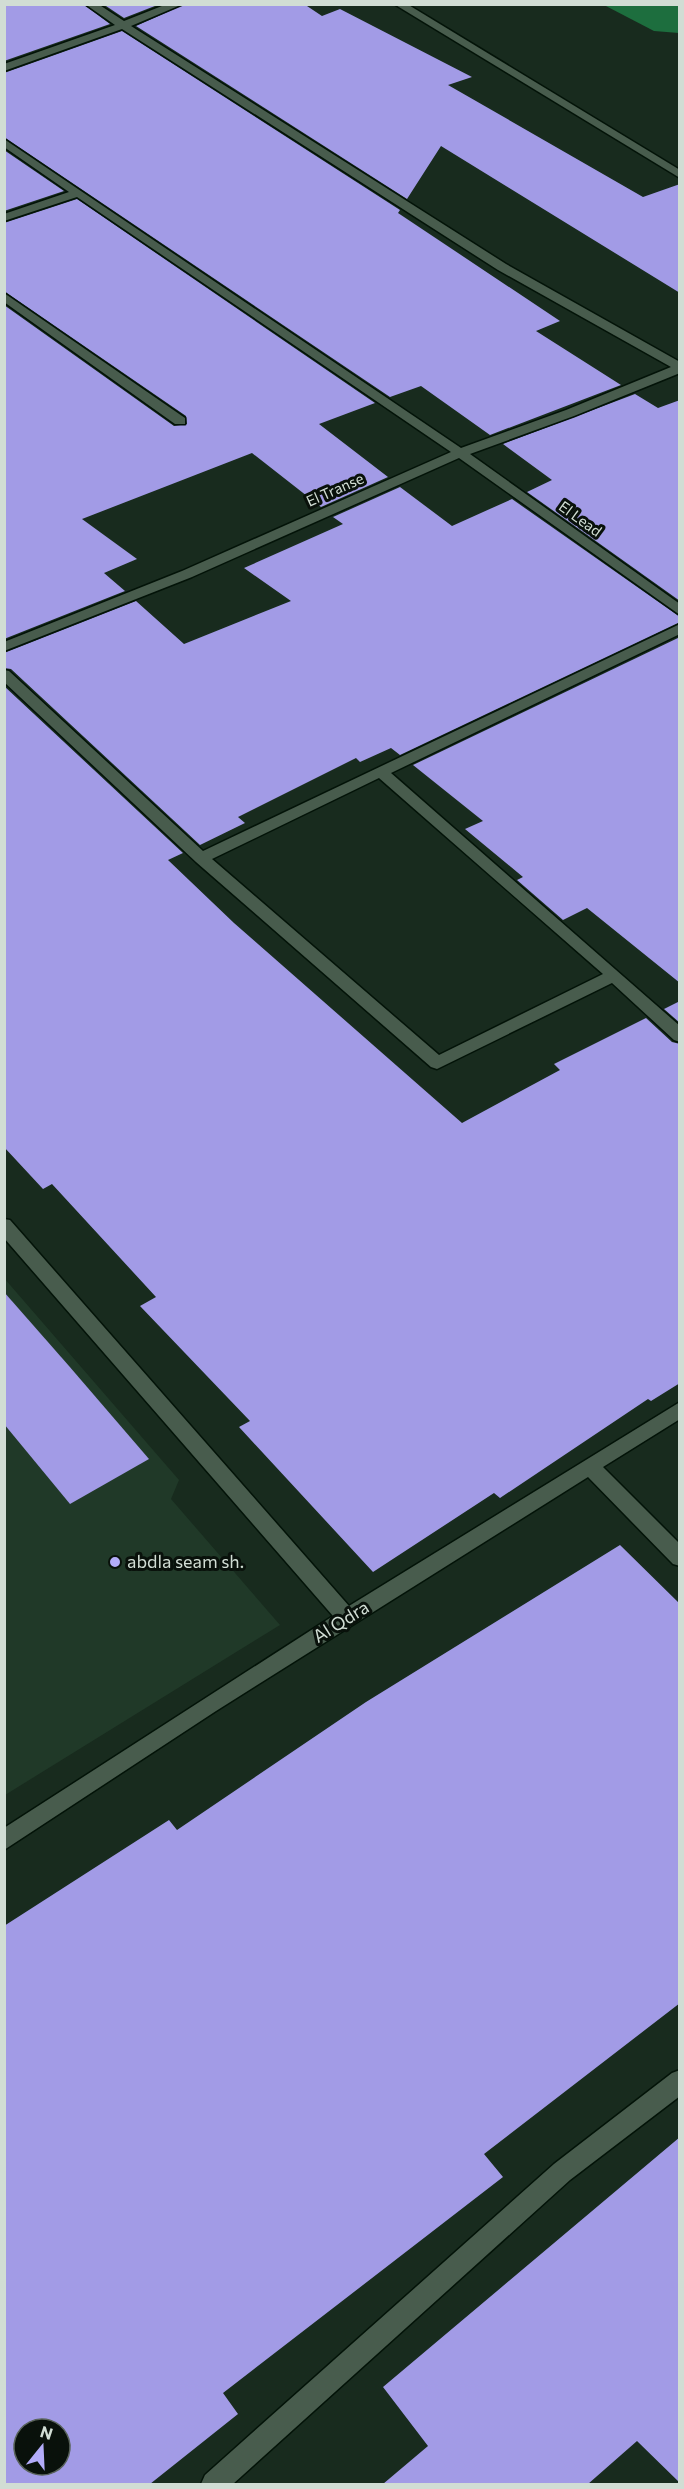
<svg xmlns="http://www.w3.org/2000/svg" width="684" height="2489" font-family="Commissioner,sans-serif">
<style>
.built{fill:#203928}
.water{fill:#1d6e3e}
.building{fill:#a29be6;fill-rule:evenodd}
.lines{fill:none;stroke-linecap:round;stroke-linejoin:round}
.street-casing{stroke:#031308;stroke-width:3}
.street{fill:#485c4d;fill-rule:evenodd}
.poi-dot{fill:#b3acf9;stroke:#09110b;stroke-width:2}
.labels{text-anchor:middle;stroke-width:6;stroke-linejoin:round;paint-order:stroke}
.far-street-label{font-size:15px;fill:#d1ddd4;stroke:#09110b}
.poi-label{font-size:18px;fill:#d1ddd4;stroke:#09110b;text-anchor:start}
.street-label{font-size:18px;fill:#d1ddd4;stroke:#09110b}
</style>
<rect width="100%" height="100%" fill="#182b1e"/>
<path class="built" d="M4,1278L179,1480L171,1499L280,1625L5,1795Z"/>
<path class="water" d="M604,5H679V33L654,31Z"/>
<g class="building">
<path d="M4,4H83L110,24L4,61Z"/>
<path d="M103,4H160L124,18Z"/>
<path d="M185,4H304L322,16L340,9L472,77L448,85L643,197L680,184V293L441,146L407,199L136,26Z"/>
<path d="M122,31L400,210L398,213L560,321L536,331L621,385L490,435L421,386L390,397L4,137V73Z"/>
<path d="M4,150L64,191L4,211Z"/>
<path d="M77,199L375,403L319,424L388,477L321,507L252,453L82,519L137,559L104,573L125,591L4,639V305L174,426L187,424L186,416L4,291V223Z"/>
<path d="M635,394L658,408L680,400V601L527,492L552,480L503,444Z"/>
<path d="M400,487L452,526L512,499L680,617V622L400,755L391,748L360,762L356,758L238,817L245,823L200,845L11,669L4,668V653L136,601L184,644L291,601L244,568L343,524L333,517Z"/>
<path d="M680,637V983L587,908L563,920L517,880L523,877L465,829L483,821L413,765Z"/>
<path d="M4,686L183,853L168,860L234,923L462,1123L560,1070L554,1064L646,1018L672,1042L680,1044V1383L651,1401L648,1399L500,1498L494,1493L373,1572L239,1427L250,1421L140,1306L156,1297L52,1184L43,1189L4,1147Z"/>
<path d="M680,1001V1023L664,1009Z"/>
<path d="M4,1292L69,1366L149,1459L70,1504L4,1424Z"/>
<path d="M620,1545L680,1604V2003L484,2154L503,2177L223,2393L238,2414L150,2484H4V1926L169,1820L177,1830L366,1702ZM24,2429H60V2465H24Z"/>
<path d="M680,2137V2483L637,2441L588,2484H383L428,2446L383,2387Z"/>
</g>
<g class="lines">
<defs>
<g id="street">
<path d="M85,4H98L124,21L167,4H183L131,26L506,264L680,362V373L574,416L470,454L680,604V615L459,458L192,577L4,651V642L182,571L451,452L77,197L4,221V214L69,192L4,147V139L461,448L566,410L671,367L498,270L122,29L4,71V64L115,25Z"/>
<path d="M394,4H407L680,170V178Z"/>
<path d="M4,293L185,418V424H175L4,302Z"/>
<path d="M680,624V634L391,773L680,1026V1042L674,1040L612,983L437,1069L431,1067L196,862L4,682V670L9,671L203,851ZM379,778L603,974L439,1055L212,859Z"/>
<path d="M4,1219L10,1220L349,1606L680,1402V1419L603,1467L680,1544V1566L673,1564L588,1477L216,1711L4,1850V1828L333,1616L4,1238Z"/>
<path d="M680,2070V2096L570,2180L233,2484H201L205,2475L554,2164L672,2073Z"/>
</g>
</defs>
<use href="#street" class="street-casing"/>
<use href="#street" class="street"/>
</g>
<circle class="poi-dot" cx="115" cy="1562" r="6"/>
<g class="labels">
<g class="far-street-label">
<text transform="translate(335 490) rotate(-24)" y="5">El Transe</text>
<text transform="translate(580 519) rotate(36)" y="5">El Lead</text>
</g>
<g class="poi-label">
<text x="127" y="1568">abdla seam sh.</text>
</g>
<g class="street-label">
<text transform="translate(341 1622) rotate(-32)" y="6">Al Qdra</text>
</g>
</g>
<rect width="684" height="2489" fill="none" stroke="#d1ddd4" stroke-width="12"/>
<g transform="translate(42 2447) rotate(18)"><circle r="28" fill="#09110b" stroke="#59635b" stroke-width="1.5"/>
<path d="M0-4.5L10 22L0 15L-10 22Z" fill="#b3acf9"/>
<text y="-9" font-size="16" font-weight="bold" text-anchor="middle" fill="#d1ddd4">N</text>
</g>
</svg>
